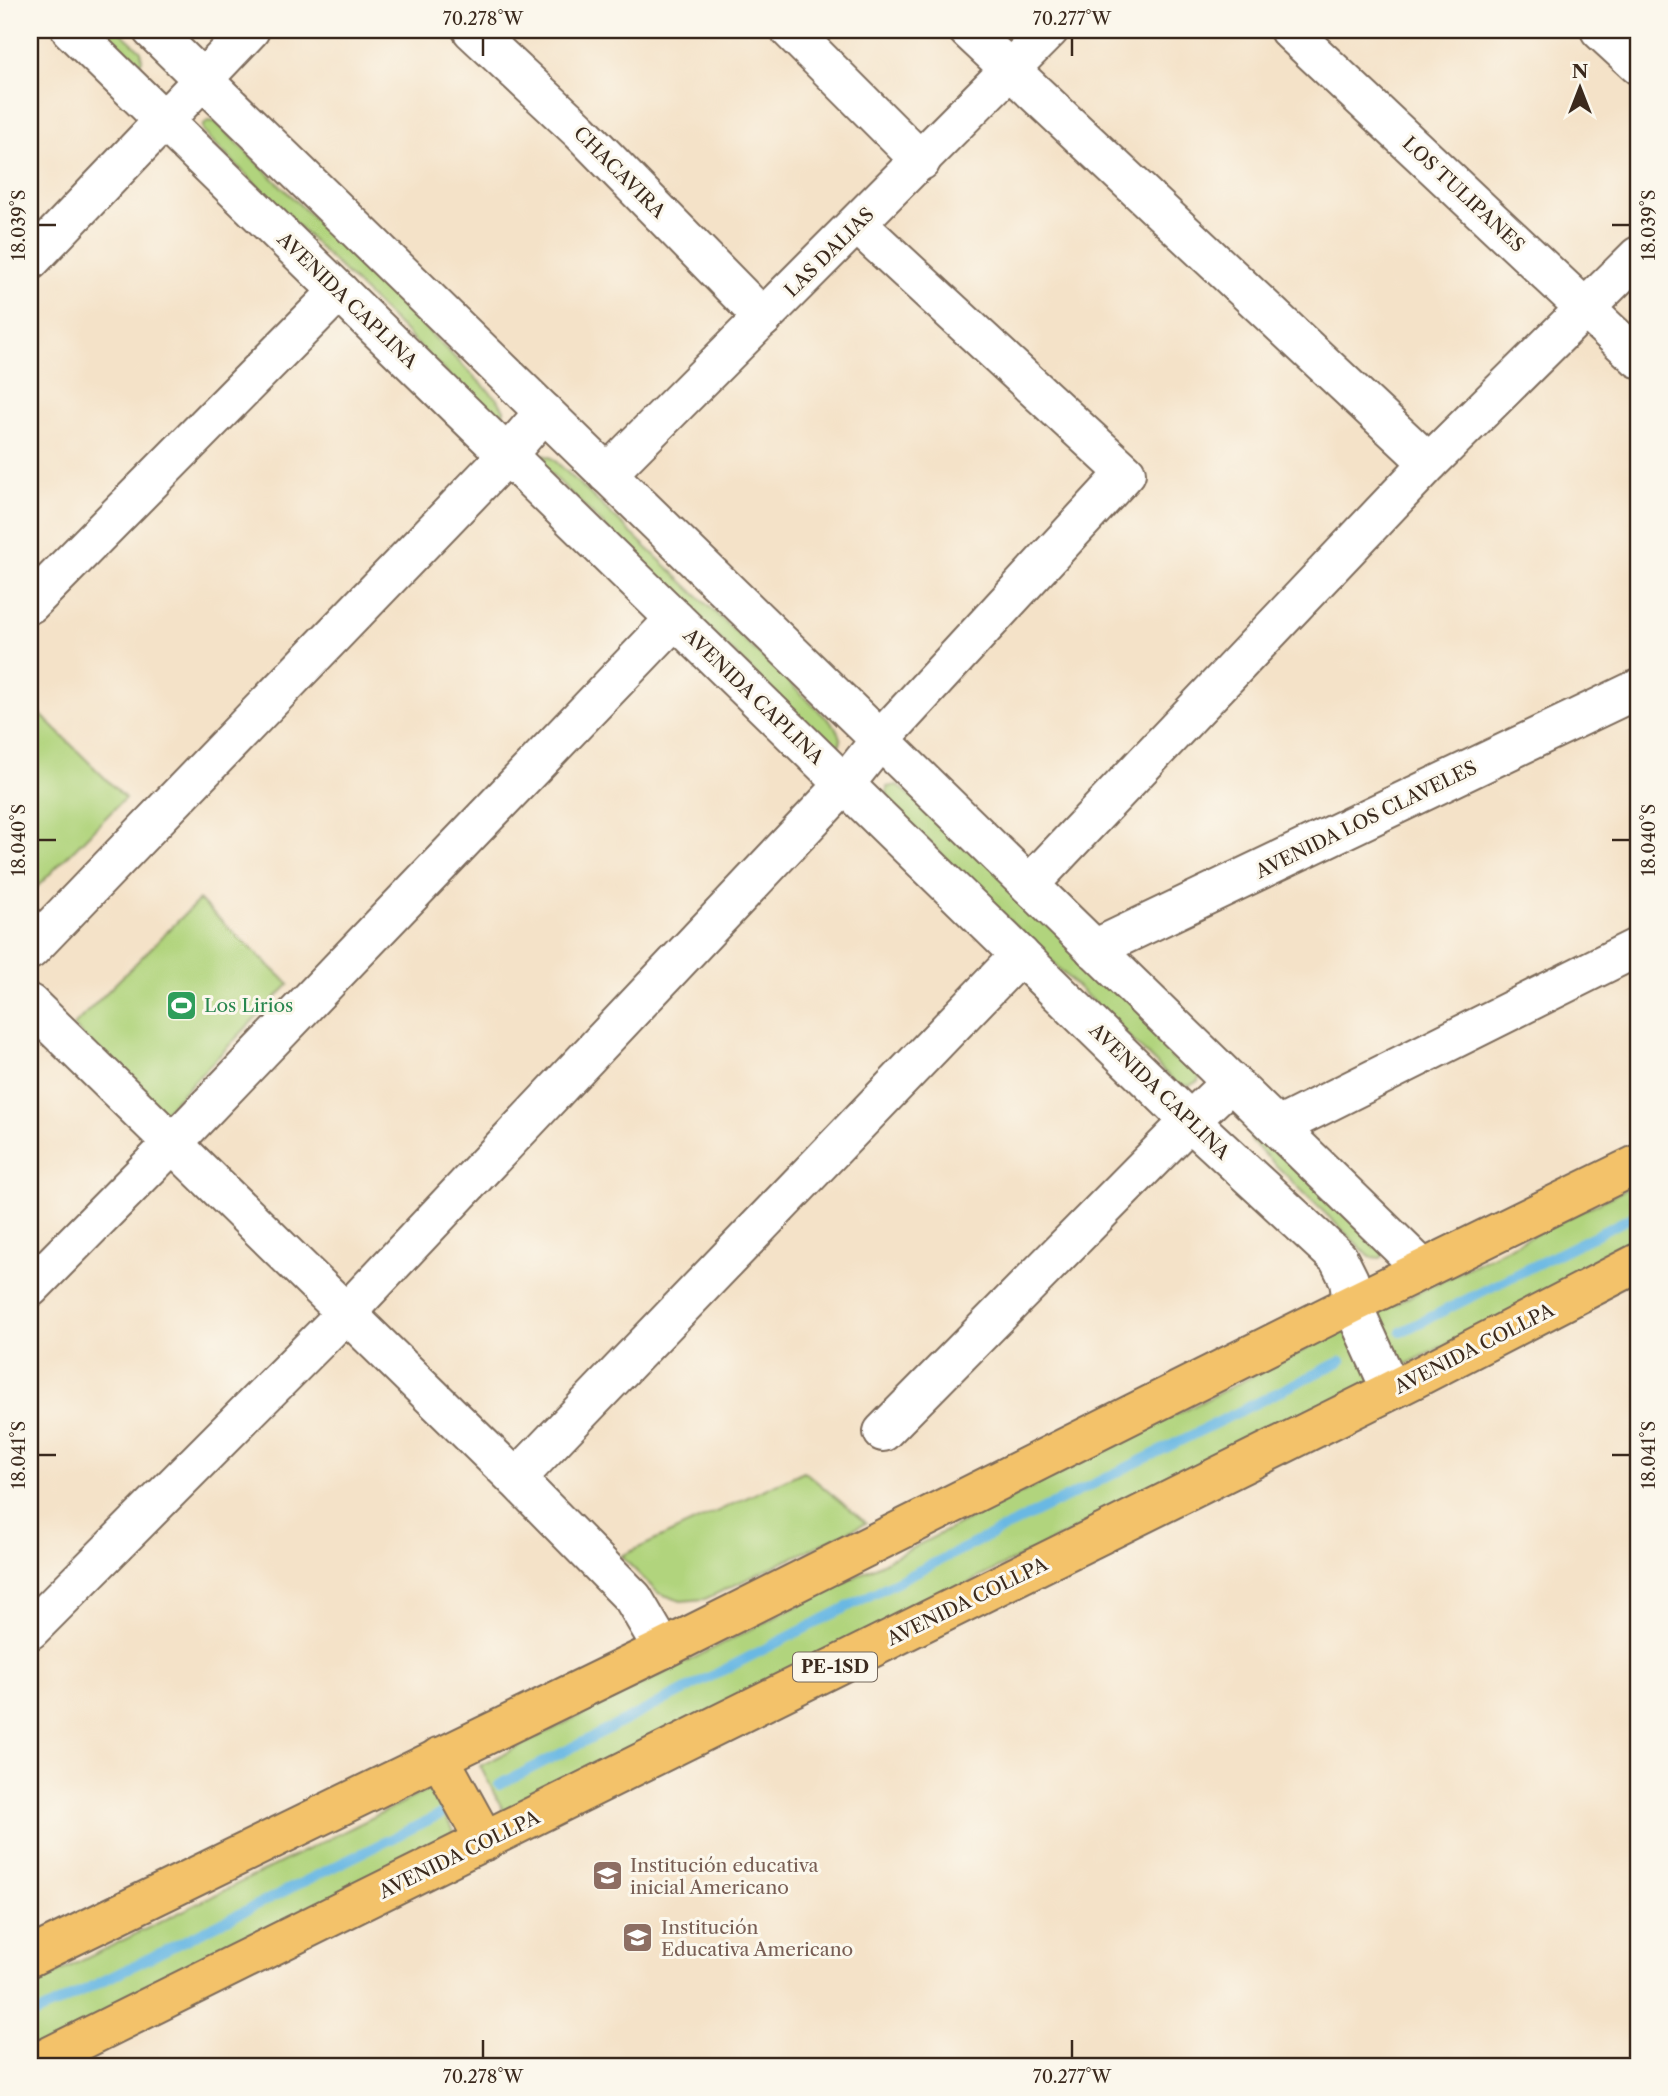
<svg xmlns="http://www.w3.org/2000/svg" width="1668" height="2096" font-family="'Libre Caslon Text',serif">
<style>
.green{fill:#b1d47d;stroke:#767f4e;stroke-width:2}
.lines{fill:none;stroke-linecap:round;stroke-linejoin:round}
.stream{stroke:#69b8e3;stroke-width:10}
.minor-casing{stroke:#7c6a5a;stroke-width:42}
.highway-casing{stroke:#7c6a5a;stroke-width:42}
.minor{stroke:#fff;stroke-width:38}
.highway{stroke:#f3c26a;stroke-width:38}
.ticks{fill:none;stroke:#3b2a1e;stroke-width:2.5}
.labels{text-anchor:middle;stroke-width:6;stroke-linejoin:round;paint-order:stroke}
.shield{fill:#fbf7ec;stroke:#75685c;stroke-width:2}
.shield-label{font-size:18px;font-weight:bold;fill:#3b2a1e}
.street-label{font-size:19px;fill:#3b2a1e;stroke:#fbf7ec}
.leisure-label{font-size:19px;fill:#27864d;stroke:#fbf7ec;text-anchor:start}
.education-label{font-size:19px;fill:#785e54;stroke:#fbf7ec;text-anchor:start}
.neatline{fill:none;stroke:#3b2a1e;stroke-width:2.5}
.ticks-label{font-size:18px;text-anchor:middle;fill:#3b2a1e}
</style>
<rect width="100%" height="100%" fill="#fbf7ec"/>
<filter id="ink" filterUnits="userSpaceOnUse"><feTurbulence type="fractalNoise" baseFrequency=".0143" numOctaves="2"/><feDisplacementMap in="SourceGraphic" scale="14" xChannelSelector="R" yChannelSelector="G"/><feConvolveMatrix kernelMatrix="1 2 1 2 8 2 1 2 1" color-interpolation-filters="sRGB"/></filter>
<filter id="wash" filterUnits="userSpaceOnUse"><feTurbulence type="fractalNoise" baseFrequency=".00686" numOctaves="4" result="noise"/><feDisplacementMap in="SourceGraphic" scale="28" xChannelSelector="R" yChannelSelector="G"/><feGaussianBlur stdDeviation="1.57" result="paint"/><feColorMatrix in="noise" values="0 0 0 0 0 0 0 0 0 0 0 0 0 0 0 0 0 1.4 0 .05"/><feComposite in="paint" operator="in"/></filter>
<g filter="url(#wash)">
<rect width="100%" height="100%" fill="#f4e2c8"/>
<g class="green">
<path d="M92,30H118L141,51L142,60L138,66L129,65Z"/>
<path d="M208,121L216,122L498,400L504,410L502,418L497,423L209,138L203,130V125Z"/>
<path d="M543,455L552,458L836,727L841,741L839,745L830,747L538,461Z"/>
<path d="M30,704L125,798L30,894Z"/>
<path d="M897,785L1029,885L1200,1075L1198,1081L1189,1086L1177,1084L892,806L887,795V787Z"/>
<path d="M199,900L289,984L162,1114L73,1026Z"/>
<path d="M1249,1121L1385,1252L1381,1258L1370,1257L1252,1142L1246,1126Z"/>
<path d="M1638,1183V1249L1391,1372L1363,1320Z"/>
<path d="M1346,1329L1375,1380L505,1814L480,1766Z"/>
<path d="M804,1471L866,1523L705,1599L681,1601L658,1593L621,1556Z"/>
<path d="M432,1788L457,1839L30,2053V1986Z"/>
</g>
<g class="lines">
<g class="stream">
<path d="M1401,1332L1638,1214"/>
<path d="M499,1785L884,1588L1341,1361"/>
<path d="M30,2017L441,1814"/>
</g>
</g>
</g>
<g filter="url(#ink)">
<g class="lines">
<defs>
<g id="minor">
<path d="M71,30L1190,1121L1338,1258L1349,1280L1352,1304L1391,1390"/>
<path d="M152,30L1423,1269"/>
<path d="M472,30L580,131L763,318"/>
<path d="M790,30L921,161"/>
<path d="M968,30L1429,463"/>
<path d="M1289,30L1638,358"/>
<path d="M1600,30L1638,65"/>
<path d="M30,261L250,30"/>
<path d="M607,474L1049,30"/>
<path d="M30,604L339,291"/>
<path d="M1029,885L1429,463L1638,256"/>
<path d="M1094,949L1638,689"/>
<path d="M30,950L507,455L544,412"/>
<path d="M30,1004L516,1479L633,1598L663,1649"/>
<path d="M1278,1127L1638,947"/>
<path d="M30,1288L172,1144L675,619"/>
<path d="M883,1432L1190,1121L1231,1082"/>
<path d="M516,1479L1020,955"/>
<path d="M30,1630L346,1313L845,784L880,740L1126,473L857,224"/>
</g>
<g id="highway">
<path d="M439,1757L485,1841"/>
<path d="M30,1957L663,1649L1352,1304L1638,1164"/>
<path d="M30,2066L1414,1379L1638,1263"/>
</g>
</defs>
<use href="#minor" class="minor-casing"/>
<use href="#highway" class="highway-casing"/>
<use href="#minor" class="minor"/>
<use href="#highway" class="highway"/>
</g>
</g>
<path class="ticks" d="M483,38V56M1072,38V56M38,225H56M1612,225H1630M38,840H56M1612,840H1630M38,1455H56M1612,1455H1630M483,2040V2058M1072,2040V2058"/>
<defs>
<symbol id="stadium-square" viewBox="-11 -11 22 22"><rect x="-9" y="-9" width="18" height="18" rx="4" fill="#2e9e5b" stroke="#fbf7ec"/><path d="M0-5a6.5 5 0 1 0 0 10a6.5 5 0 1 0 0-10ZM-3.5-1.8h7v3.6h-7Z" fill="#fff"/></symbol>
<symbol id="school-square" viewBox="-11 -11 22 22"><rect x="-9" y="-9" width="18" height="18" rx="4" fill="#8d6e63" stroke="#fbf7ec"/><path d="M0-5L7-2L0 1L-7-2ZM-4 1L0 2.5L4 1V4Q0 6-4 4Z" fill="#fff"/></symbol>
</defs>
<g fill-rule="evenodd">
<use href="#stadium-square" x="164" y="988" width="35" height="35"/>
<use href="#school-square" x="590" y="1858" width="35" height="35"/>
<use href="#school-square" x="620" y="1920" width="35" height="35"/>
</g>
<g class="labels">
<rect class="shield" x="793" y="1652.5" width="84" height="29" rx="5"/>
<g class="shield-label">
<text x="835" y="1673">PE-1SD</text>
</g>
<g class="street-label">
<text transform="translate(620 172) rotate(45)" y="7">CHACAVIRA</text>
<text transform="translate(1464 194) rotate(43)" y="7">LOS TULIPANES</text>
<text transform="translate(829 252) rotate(-45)" y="7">LAS DALIAS</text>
<text transform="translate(348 300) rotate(44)" y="7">AVENIDA CAPLINA</text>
<text transform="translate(754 696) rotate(44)" y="7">AVENIDA CAPLINA</text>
<text transform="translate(1366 819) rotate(-26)" y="7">AVENIDA LOS CLAVELES</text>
<text transform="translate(1160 1091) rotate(44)" y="7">AVENIDA CAPLINA</text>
<text transform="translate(1474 1348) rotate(-27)" y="7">AVENIDA COLLPA</text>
<text transform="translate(967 1601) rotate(-26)" y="7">AVENIDA COLLPA</text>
<text transform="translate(459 1854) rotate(-26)" y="7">AVENIDA COLLPA</text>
</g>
<g class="leisure-label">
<text x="204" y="1012">Los Lirios</text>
</g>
<g class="education-label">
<text x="630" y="1872">Institución educativa<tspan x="630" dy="22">inicial Americano</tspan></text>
<text x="661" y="1934">Institución<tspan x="661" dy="22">Educativa Americano</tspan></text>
</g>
</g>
<rect width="1668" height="2096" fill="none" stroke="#fbf7ec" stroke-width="77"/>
<g transform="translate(1580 88)" stroke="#fbf7ec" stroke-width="5" paint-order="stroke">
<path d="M0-5L12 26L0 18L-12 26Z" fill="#3b2a1e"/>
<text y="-10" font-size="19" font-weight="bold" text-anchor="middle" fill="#3b2a1e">N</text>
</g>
<rect x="38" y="38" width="1592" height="2020" class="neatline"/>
<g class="ticks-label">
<text x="483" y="25">70.278°W</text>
<text x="1072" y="25">70.277°W</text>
<text transform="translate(19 225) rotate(-90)" y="6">18.039°S</text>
<text transform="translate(1649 225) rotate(-90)" y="6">18.039°S</text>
<text transform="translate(19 840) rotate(-90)" y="6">18.040°S</text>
<text transform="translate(1649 840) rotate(-90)" y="6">18.040°S</text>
<text transform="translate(19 1455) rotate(-90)" y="6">18.041°S</text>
<text transform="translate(1649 1455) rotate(-90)" y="6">18.041°S</text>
<text x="483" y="2083">70.278°W</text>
<text x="1072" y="2083">70.277°W</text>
</g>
</svg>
